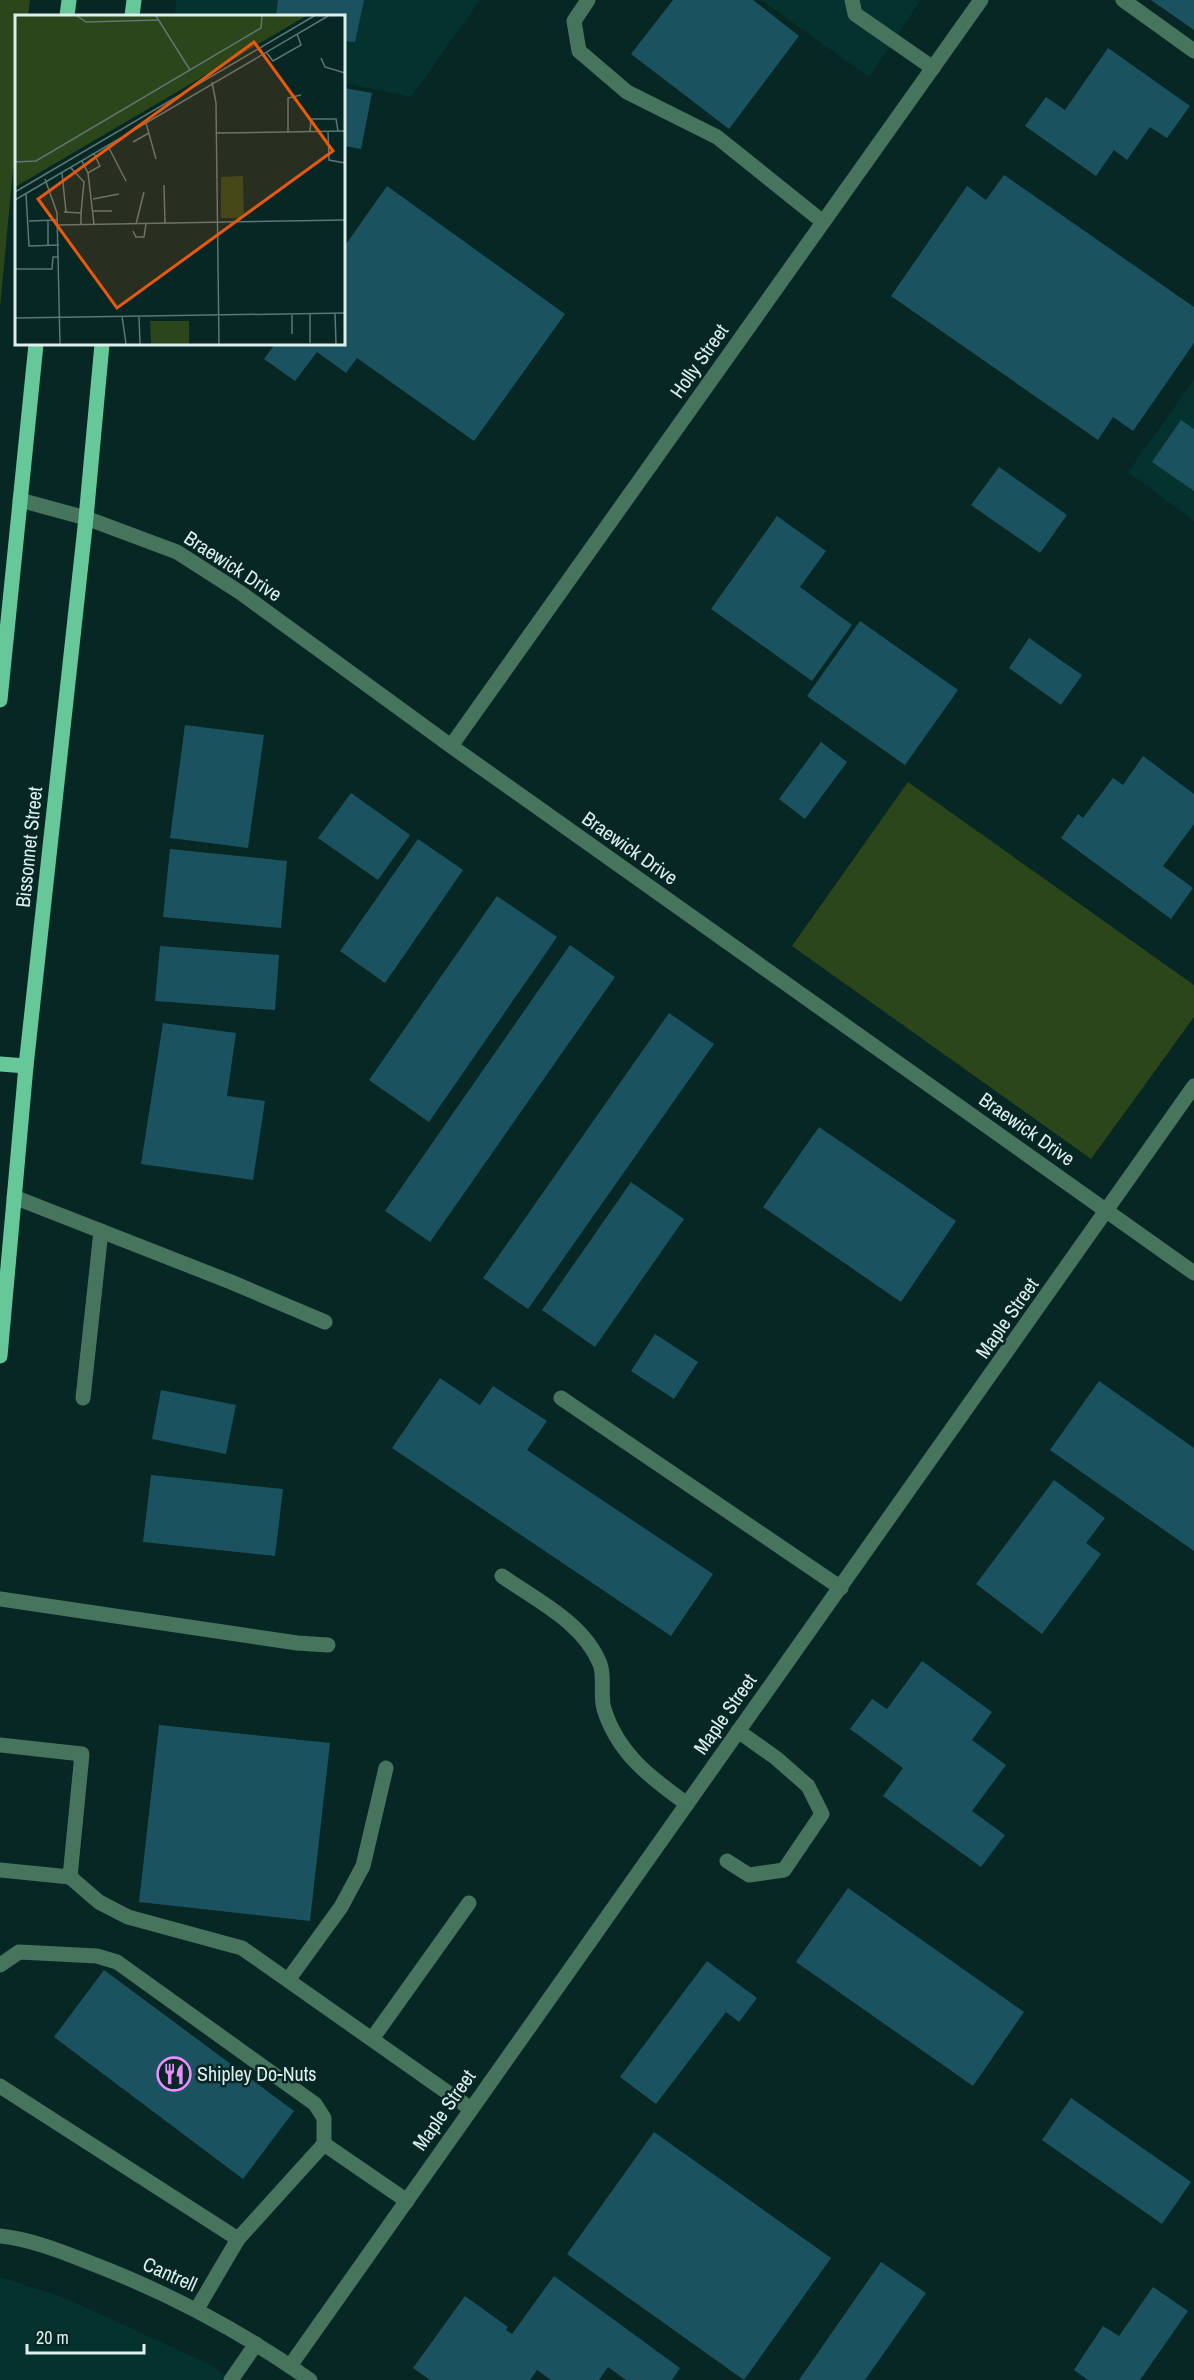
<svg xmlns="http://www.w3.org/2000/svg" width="1194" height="2380" font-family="'Archivo Narrow',sans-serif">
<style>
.built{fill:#04322f}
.green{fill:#2b461b}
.building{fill:#1a535f}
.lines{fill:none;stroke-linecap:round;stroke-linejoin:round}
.minor{stroke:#47745d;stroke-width:15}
.major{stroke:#66c899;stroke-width:15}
.labels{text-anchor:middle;stroke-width:5;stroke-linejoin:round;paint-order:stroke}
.street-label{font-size:20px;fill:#ddefed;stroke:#062724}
.poi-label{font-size:20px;fill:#ddefed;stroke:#062724;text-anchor:start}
.inset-road{fill:none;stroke:#5c7774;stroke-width:1.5}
.view{fill:#e8590c;fill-opacity:0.15;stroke:#e8590c;stroke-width:3}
.inset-edge{fill:none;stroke:#ddefed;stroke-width:3}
</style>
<rect width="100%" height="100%" fill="#062724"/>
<g class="built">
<path d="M176,0H480L411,97L344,83V16H175Z"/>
<path d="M761,0H921L869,77Z"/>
<path d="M1194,380V521L1128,472Z"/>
<path d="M0,2277L60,2296L209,2364L232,2380H0Z"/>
</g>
<g class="green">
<path d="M0,0H30L28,16H16V138L0,308Z"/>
<path d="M908,782L1194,985V1017L1091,1159L792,946Z"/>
</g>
<g class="building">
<path d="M278,0H364L355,42L344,41V16H276Z"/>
<path d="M673,0H753L799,36L729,129L631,54Z"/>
<path d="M1151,0H1194V30Z"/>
<path d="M1108,48L1190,106L1167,138L1150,127L1127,160L1114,150L1096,176L1025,126L1046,97L1065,110Z"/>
<path d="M344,88L372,93L361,149L344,146Z"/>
<path d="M1004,175L1194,307V343L1133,431L1113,417L1098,440L891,296L967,186L986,200Z"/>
<path d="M387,186L565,314L474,441L357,358L346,373L317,352L295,381L264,359L275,344H344V247Z"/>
<path d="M1181,420L1194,429V491L1152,462Z"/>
<path d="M999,467L1067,515L1040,553L971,505Z"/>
<path d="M777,516L826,551L800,587L852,625L812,681L711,609Z"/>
<path d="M860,621L958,690L905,765L807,696Z"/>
<path d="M1029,638L1082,675L1061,705L1009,668Z"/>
<path d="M185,725L264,735L248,848L170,838Z"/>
<path d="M821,742L847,762L805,819L779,799Z"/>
<path d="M1143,756L1194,794V824L1163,866L1193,888L1171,919L1061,838L1078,814L1083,818L1113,778L1123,785Z"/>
<path d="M351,793L410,835L378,880L318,838Z"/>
<path d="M418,839L463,870L385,983L340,951Z"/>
<path d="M170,849L287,861L281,928L163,917Z"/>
<path d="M497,896L557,937L429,1122L369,1080Z"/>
<path d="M570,945L615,977L430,1242L385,1211Z"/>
<path d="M160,946L279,955L275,1010L155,1001Z"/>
<path d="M669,1013L714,1044L528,1309L483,1278Z"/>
<path d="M163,1023L236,1033L227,1096L265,1101L253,1180L141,1164Z"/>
<path d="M819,1127L956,1221L901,1302L763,1207Z"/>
<path d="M631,1182L684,1219L595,1347L542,1310Z"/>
<path d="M655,1334L698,1362L674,1399L631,1371Z"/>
<path d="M440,1378L480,1405L493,1386L547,1421L527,1450L713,1574L671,1636L392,1448Z"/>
<path d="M1099,1381L1194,1448V1551L1050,1450Z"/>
<path d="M161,1390L236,1405L226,1454L152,1439Z"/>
<path d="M151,1475L283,1489L275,1556L143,1542Z"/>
<path d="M1054,1480L1105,1518L1086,1543L1101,1554L1042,1634L976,1584Z"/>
<path d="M922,1661L992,1712L972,1740L1006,1765L972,1811L1005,1835L981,1867L883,1796L903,1768L850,1729L872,1699L887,1709Z"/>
<path d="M159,1725L330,1743L310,1921L139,1902Z"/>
<path d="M848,1888L1024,2012L973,2086L796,1962Z"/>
<path d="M707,1961L757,1998L739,2022L726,2012L656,2104L620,2077Z"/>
<path d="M104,1970L294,2111L243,2179L54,2037Z"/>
<path d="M1071,2098L1191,2182L1162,2224L1042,2140Z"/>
<path d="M654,2132L831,2258L744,2380L567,2254Z"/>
<path d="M881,2262L926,2293L865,2380H799Z"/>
<path d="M554,2276L680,2368L672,2380H626L608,2367L599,2380H551L537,2370L530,2380H430L413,2368L465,2296L508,2327L506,2330L512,2334Z"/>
<path d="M1153,2287L1188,2311L1140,2380H1088L1074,2370L1103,2326L1119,2336Z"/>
</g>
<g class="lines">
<g class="minor">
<path d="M588,0L574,21L579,51L627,92L717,137L823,222"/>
<path d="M852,0L855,14L933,68"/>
<path d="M1123,0L1194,51"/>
<path d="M20,500L86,518L177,552L241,593L451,746L1194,1273"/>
<path d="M451,746L981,0"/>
<path d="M14,1197L231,1282L325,1322"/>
<path d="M83,1398L101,1231"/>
<path d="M561,1398L841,1588"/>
<path d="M502,1576C536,1600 584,1623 600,1664C605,1677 600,1695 604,1709C618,1754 651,1778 687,1804"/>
<path d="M0,1599L297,1643L328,1645"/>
<path d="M0,1745L82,1754L70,1877L0,1870"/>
<path d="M727,1861L749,1875L784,1870L822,1814L808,1786L776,1758L738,1731"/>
<path d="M70,1877L99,1902L128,1917L242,1948L471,2109"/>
<path d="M0,1965L19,1952L97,1956L117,1962L315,2104L324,2118V2144"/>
<path d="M288,1980L341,1907L363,1866L386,1768"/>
<path d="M372,2039L469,1903"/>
<path d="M0,2086L238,2239"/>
<path d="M0,2236C30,2239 60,2251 88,2262C167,2292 241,2331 310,2380"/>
<path d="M197,2309L238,2239L324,2144L407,2201"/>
<path d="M290,2366L1194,1086"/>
<path d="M231,2380L256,2344"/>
</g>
<g class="major">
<path d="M67,16L69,0"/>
<path d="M132,16L134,0"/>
<path d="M0,700L36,344"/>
<path d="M0,1064L26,1066"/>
<path d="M0,1356L26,1066L86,518L102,344"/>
</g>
</g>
<defs>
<symbol id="restaurant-ring" viewBox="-11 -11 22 22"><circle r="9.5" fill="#062724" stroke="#e88eff" stroke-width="1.5"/><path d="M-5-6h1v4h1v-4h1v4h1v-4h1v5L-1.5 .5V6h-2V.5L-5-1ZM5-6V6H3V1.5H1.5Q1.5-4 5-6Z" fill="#e88eff"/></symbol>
</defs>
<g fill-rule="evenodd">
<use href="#restaurant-ring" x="155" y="2055" width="38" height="38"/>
</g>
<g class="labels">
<g class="street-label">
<text transform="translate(699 361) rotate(-55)" y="7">Holly Street</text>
<text transform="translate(233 566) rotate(33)" y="7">Braewick Drive</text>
<text transform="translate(29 847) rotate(-84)" y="7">Bissonnet Street</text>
<text transform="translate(630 848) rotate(35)" y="7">Braewick Drive</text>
<text transform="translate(1027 1129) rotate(35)" y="7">Braewick Drive</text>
<text transform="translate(1007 1318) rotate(-55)" y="7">Maple Street</text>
<text transform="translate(725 1714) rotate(-55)" y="7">Maple Street</text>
<text transform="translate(444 2110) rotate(-55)" y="7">Maple Street</text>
<text transform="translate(170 2274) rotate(24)" y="7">Cantrell</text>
</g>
<g class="poi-label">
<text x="197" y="2081">Shipley Do-Nuts</text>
</g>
</g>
<g transform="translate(15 15)">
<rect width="330" height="330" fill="#062724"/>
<path d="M0,1H291L0,172ZM228,161L229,203H206V162ZM135,306H174V329H136Z" fill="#2b461b"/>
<path class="inset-road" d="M62,1L71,7L144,5M141,1L175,55M251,37L258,46L286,30L282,19M306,43L310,52L330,58M197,67L201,88L204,329M131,108L141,144M313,116L314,145L330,148M273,117V83L286,80M295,117L296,104H321L323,116M201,118L330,116M118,127L134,118M93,131L111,166M67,146L73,158L85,151L79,139M0,147L21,146L246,13L247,1M56,153L69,167L66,198M47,158L51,197M73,158L79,209M30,164L42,198L45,329M149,170L150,208M0,177L299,1M11,179L14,231L44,230M78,184L104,179M0,185L313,1M78,196H97M49,197L66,198V209M33,205V230M14,206L43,205M121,209L129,177M43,210L330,205M118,216L121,222H129L131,209M0,254H37L38,242H44M320,298L321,329M277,299V319M295,299V328M107,301L111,329M124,301L125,329M0,303L330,298"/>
<path class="view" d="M239,27L318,136L102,293L23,184Z"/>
<rect width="330" height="330" class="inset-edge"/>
</g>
<path d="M27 2344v9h117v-9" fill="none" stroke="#ddefed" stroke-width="3"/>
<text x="36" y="2344" font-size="18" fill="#ddefed" stroke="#062724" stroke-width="4.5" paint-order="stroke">20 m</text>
</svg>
